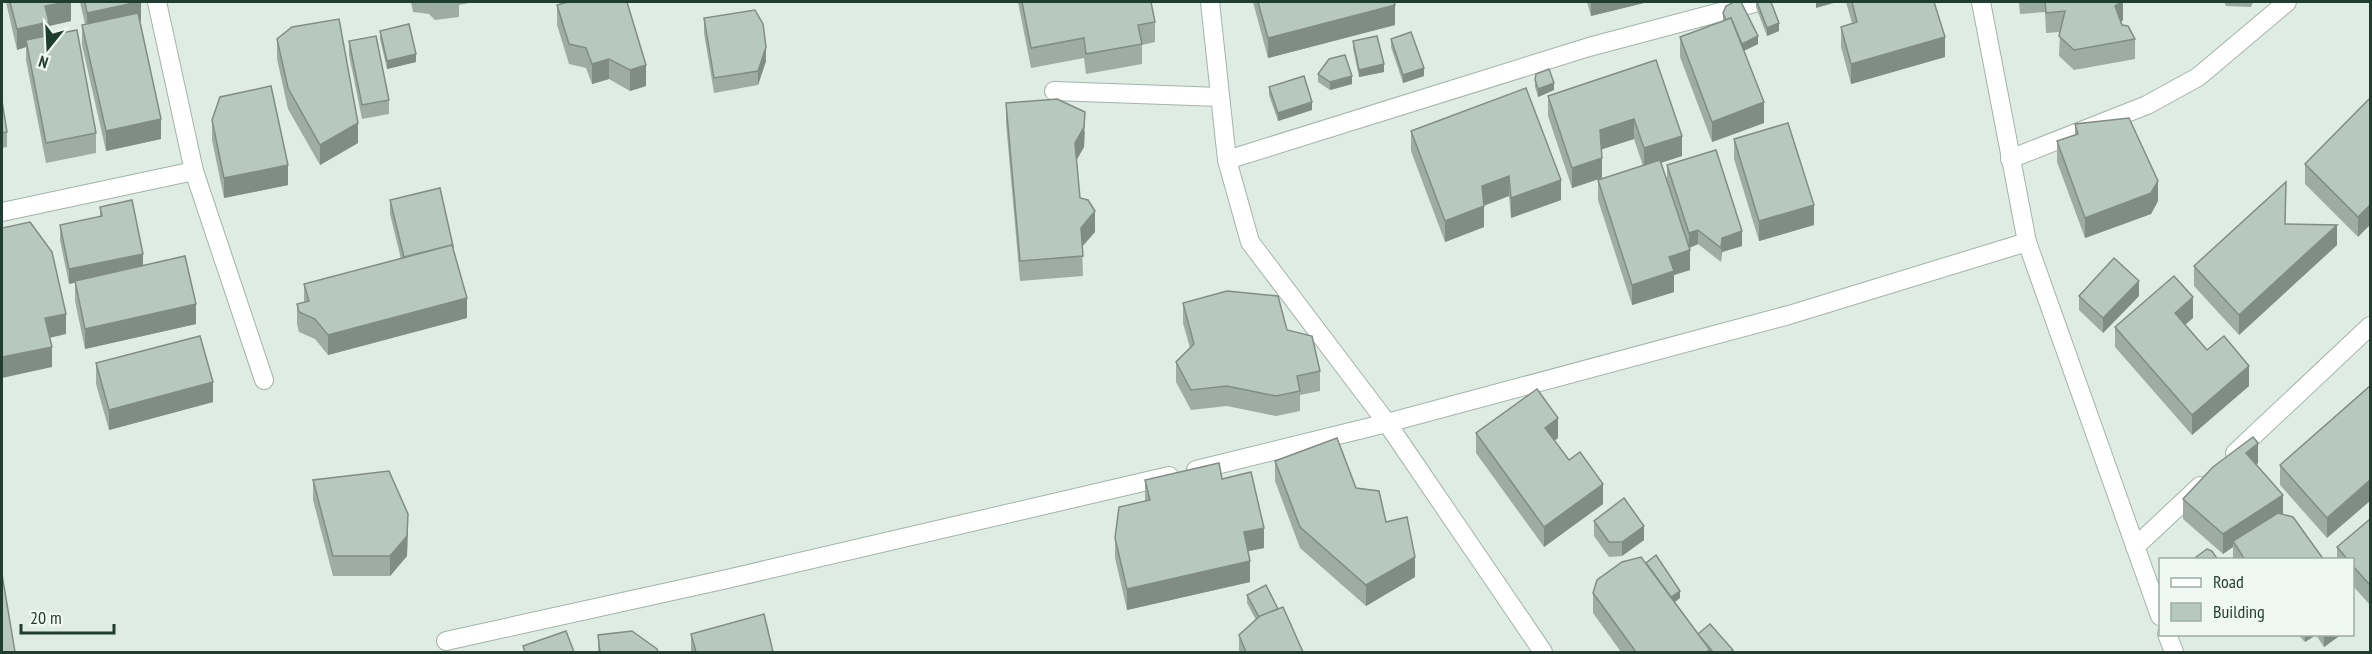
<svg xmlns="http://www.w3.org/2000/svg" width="2372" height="654" font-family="'PT Sans Narrow',sans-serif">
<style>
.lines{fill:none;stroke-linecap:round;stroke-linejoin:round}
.minor-casing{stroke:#a2b4aa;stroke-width:20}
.minor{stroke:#fff;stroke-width:18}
.wall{fill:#9dada4}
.shaded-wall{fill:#808d86}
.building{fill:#b7c9bf;stroke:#808d86;stroke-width:1.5}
</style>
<rect width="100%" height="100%" fill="#dfece4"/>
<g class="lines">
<defs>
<g id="minor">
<path d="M157,2L194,171L264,380"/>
<path d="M1210,2L1227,160L1250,242L1387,423L1543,652"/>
<path d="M1981,2L2027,242L2160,616"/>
<path d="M1054,91L1220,97"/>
<path d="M2010,159L2147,105L2198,77L2287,2"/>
<path d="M1227,160L1589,47L1758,2"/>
<path d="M2,212L194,171"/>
<path d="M2235,453L2370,326"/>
<path d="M1196,470L1387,423L1789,315L2027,242"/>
<path d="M2135,547L2200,486"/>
<path d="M2167,634L2174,652"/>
<path d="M446,641L727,579L1169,476"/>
</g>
</defs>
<use href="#minor" class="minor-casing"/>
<use href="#minor" class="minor"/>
</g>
<g class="wall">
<path d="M6,2H71V21L49,26V36L96,133V153L46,163L26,60V47L17,50Z"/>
<path d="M80,2H141V21H140L161,139L106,151L82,45V25L85,24Z"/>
<path d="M411,2H469V3L459,5V17L435,20L429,14L413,12Z"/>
<path d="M566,2H627L646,86L630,91L609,79L592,84L586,68L569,64L557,25V5Z"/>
<path d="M1018,2H1151L1155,22V42L1142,45V64L1086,74L1084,58L1031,68Z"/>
<path d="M1253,2H1394L1395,25L1268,58Z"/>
<path d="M1587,2H1648L1591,16Z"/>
<path d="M1756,2H1771L1779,31L1767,36L1756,7Z"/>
<path d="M1846,2H1934L1945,57L1851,84L1841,47V27L1852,23Z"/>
<path d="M2019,2H2123V20L2121,22L2122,25L2135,39V59L2074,70L2059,56L2060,32L2046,33L2045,12L2020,14Z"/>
<path d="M2224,2H2253L2251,7L2226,6Z"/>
<path d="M1723,13L1758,44L1744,51L1764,123L1712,142L1680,57V37L1723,21Z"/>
<path d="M704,18L766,61L758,85L714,93L704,33Z"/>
<path d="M380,31L416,62L387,69L380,39Z"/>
<path d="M277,39L358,143L320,165L288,109L277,59Z"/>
<path d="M1391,39L1424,76L1403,83L1391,47Z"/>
<path d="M349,41L389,100V114L362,119L349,55Z"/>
<path d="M1353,41L1384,72L1359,77L1353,48Z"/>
<path d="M1656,60L1682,156L1661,163L1690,270L1674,275V292L1632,305L1598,200V180L1643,166L1634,139L1601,149L1602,178L1572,188L1548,116V96Z"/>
<path d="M1318,74L1352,84L1330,90L1318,82Z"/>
<path d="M1535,80L1554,90L1538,97L1535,87Z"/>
<path d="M1269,87L1312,110L1278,121L1269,95Z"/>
<path d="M2370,98L2358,237L2305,184V164Z"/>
<path d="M2,101L7,132V147L2,148Z"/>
<path d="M1006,103L1085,132L1084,147L1076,160L1080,198L1095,232L1082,246L1083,276L1020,281L1006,123Z"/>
<path d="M212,120L288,185L224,198L212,140Z"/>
<path d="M2075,124L2158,201L2151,214L2085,238L2057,162V141L2075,135Z"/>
<path d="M1411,131L1561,200L1511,218L1509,196L1484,206V227L1445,242L1411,151Z"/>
<path d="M1734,139L1814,225L1759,241L1734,159Z"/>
<path d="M1667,165L1742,246L1722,252L1721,262L1698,244L1689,248L1667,179Z"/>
<path d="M390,200L453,249L467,318L328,355L315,339L299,332L297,324V304L304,302V284L401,259L390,214Z"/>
<path d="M2286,202L2285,224L2337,245L2239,335L2194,286V266Z"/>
<path d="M100,207L143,265L196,324L85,349L75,301V282L69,284L60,240V225L100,217Z"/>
<path d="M2079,296H2139L2103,333L2079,310Z"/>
<path d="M1183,303L1287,330L1320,371V391L1300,395V411L1276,416L1227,406L1191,410L1176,382V362L1190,348L1183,323Z"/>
<path d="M2193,318L2185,325L2207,350L2249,386L2192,435L2115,347V327Z"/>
<path d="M96,363L213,402L109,430L96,384Z"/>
<path d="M2370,386L2327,538L2280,485V465Z"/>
<path d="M1476,433L1558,438L1554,441L1603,504L1544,547L1476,453Z"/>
<path d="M1275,461L1356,488L1386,522L1415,577L1366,606L1300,548L1275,481Z"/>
<path d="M2258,463L2256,465L2283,514L2324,560H2233V547L2223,554L2183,519V499Z"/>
<path d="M1222,479L1264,548L1248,551L1250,582L1127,610L1115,558V538L1145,501V480Z"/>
<path d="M313,480L408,534L407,556L390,576H333L313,500Z"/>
<path d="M2370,519V605L2352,585V560H2337V547Z"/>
<path d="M1594,521L1644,540L1622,556L1609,557L1594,536Z"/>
<path d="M1646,563L1680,598L1675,602L1698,634L1733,652H1621L1593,613V593Z"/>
<path d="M1247,595L1303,652H1239V635L1256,620L1247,603Z"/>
<path d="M691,634L773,652H691Z"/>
<path d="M2297,634H2342L2324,647L2316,635L2305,642Z"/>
<path d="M598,635L658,652H598Z"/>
</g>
<g class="shaded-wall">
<path d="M67,2H71V21L49,26V42L26,40V47L17,50V29L45,6Z"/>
<path d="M138,2H141V21L87,33V13Z"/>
<path d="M1591,2H1648L1591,16Z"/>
<path d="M1816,2H1837L1816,8Z"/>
<path d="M2121,2H2123V20L2115,27V6Z"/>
<path d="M1395,5V25L1268,58V38Z"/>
<path d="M1779,23V31L1767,36V28Z"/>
<path d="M1758,36V44L1739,53V45Z"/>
<path d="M1945,37V57L1851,84V64Z"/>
<path d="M766,47V61L758,85V71Z"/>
<path d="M416,54V62L387,69V61Z"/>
<path d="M609,59V79L592,84V64Z"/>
<path d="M1384,64V72L1359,77V70Z"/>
<path d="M646,65V86L630,91V70Z"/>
<path d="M1424,68V76L1403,83V75Z"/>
<path d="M1352,76V84L1330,90V82Z"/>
<path d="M1554,83V90L1538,97V89Z"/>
<path d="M1312,102V110L1278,121V113Z"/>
<path d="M1764,102V123L1712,142V122Z"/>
<path d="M1085,112L1084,147L1075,163V143Z"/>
<path d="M161,119V139L106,151V131Z"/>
<path d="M1634,119V139L1600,150V130Z"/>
<path d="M358,123V143L320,165V145Z"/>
<path d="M1682,136V156L1644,168V148Z"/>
<path d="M1602,158V178L1572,188V168Z"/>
<path d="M288,165V185L224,198V178Z"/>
<path d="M1509,176V196L1482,206V186Z"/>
<path d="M1561,180V200L1511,218V198Z"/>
<path d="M2158,181V201L2151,214L2085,238V218Z"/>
<path d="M1814,205V225L1759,241V221Z"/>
<path d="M2370,205V225L2358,237V217Z"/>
<path d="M1484,206V227L1445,242V221Z"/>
<path d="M1095,211V232L1081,248V228Z"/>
<path d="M2337,225V245L2239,335V315Z"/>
<path d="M1698,230V244L1689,248V233Z"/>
<path d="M1742,231V246L1722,252L1721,262L1722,238Z"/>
<path d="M1690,250V270L1674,275V292L1632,305V285L1669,257Z"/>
<path d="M143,254V268L69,284V269Z"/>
<path d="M2139,281V296L2103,333V318Z"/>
<path d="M2193,297V318L2175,333V313Z"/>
<path d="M467,298V318L328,355V335Z"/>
<path d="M196,304V324L85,349V329Z"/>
<path d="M66,314V334L45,339V318Z"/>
<path d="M52,347V367L2,378V357Z"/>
<path d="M2249,366V386L2192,435V415Z"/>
<path d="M213,382V402L109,430V410Z"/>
<path d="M1558,418V438L1545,448V428Z"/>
<path d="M2258,443V463L2246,474V453Z"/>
<path d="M2370,480V501L2327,538V518Z"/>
<path d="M1603,484V504L1544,547V527Z"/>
<path d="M2283,495V516L2233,541V547L2223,554V534Z"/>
<path d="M408,514L407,556L390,576V556Z"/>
<path d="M1644,526V540L1622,556V542Z"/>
<path d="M1264,528V548L1244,552V532Z"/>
<path d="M1415,557V577L1366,606V585Z"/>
<path d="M1250,561V582L1127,610V589Z"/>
<path d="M1680,591V598L1669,606V598Z"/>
<path d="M2305,634H2316V635L2305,642Z"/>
<path d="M2324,634H2342L2324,647Z"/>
</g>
<g class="building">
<path d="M10,2H67L45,6L49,22L17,29Z"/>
<path d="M85,2H138L87,13Z"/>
<path d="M568,2H627L646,65L630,70L609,59L592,64L586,48L569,44L557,5Z"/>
<path d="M1022,2H1151L1155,22L1138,25L1142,44L1086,54L1084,38L1031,48Z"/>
<path d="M1258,2H1394L1395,5L1268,38Z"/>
<path d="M1734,2H1741L1758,36L1742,44L1731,18L1726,20L1723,13L1726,6Z"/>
<path d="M1757,2H1771L1779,23L1767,28Z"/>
<path d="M1852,2H1934L1945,37L1851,64L1841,27L1857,22Z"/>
<path d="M2045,2H2121L2115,6L2122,25L2128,26L2135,39L2074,50L2059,36L2065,11L2046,13Z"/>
<path d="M755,10L763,24L766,47L758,71L714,78L704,18Z"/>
<path d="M138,13L161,119L106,131L82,25Z"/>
<path d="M1731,18L1764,102L1712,122L1680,37Z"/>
<path d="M339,19L358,123L320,145L288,88L277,39L292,27Z"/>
<path d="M409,24L416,54L387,61L380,31Z"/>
<path d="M77,30L96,133L46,143L26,40Z"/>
<path d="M1411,32L1424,68L1403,75L1391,39Z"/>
<path d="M376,36L389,100L362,105L349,41Z"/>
<path d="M1377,36L1384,64L1359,70L1353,41Z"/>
<path d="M1345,55L1352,76L1330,82L1318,74L1329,59Z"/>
<path d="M1656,60L1682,136L1644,148L1634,119L1600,130L1602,158L1572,168L1548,96Z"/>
<path d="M1549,69L1554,83L1538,89L1535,80L1536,74Z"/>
<path d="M1304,76L1312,102L1278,113L1269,87Z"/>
<path d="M271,86L288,165L224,178L212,120L220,97Z"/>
<path d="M1526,88L1561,180L1511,198L1509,176L1482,186L1484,206L1445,221L1411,131Z"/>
<path d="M2370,98V205L2358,217L2305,164Z"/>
<path d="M1057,99L1085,112L1084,127L1075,143L1080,198L1088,200L1095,211L1081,228L1083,256L1020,261L1006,103Z"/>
<path d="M2,101L7,132L2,133Z"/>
<path d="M2129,118L2158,181L2151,193L2085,218L2057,141L2078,134L2075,124Z"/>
<path d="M1788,123L1814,205L1759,221L1734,139Z"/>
<path d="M1716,150L1742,231L1722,238L1721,248L1698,230L1689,233L1667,165Z"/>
<path d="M1660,160L1690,250L1669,257L1674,271L1632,285L1598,180Z"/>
<path d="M2286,182L2285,224L2337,225L2239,315L2194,266Z"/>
<path d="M440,188L453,246L452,245L404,257L390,200Z"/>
<path d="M132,200L143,254L69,269L60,225L102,216L100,207Z"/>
<path d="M30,222L52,252L66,314L45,318L52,347L2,357V228Z"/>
<path d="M452,245L467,298L328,335L315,319L299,312L297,304L309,301L304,284Z"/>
<path d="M185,256L196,304L85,329L75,281Z"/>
<path d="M2114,258L2139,281L2103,318L2079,296Z"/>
<path d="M2174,276L2193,297L2175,313L2207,350L2224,336L2249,366L2192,415L2115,327Z"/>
<path d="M1227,291L1278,296L1287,330L1312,336L1320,371L1297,376L1300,391L1276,396L1227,386L1191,390L1176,362L1194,344L1183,303Z"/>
<path d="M200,336L213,382L109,410L96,363Z"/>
<path d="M2370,386V480L2327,518L2280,465Z"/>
<path d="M1537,389L1558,418L1545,428L1569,460L1580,452L1603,484L1544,527L1476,433Z"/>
<path d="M2253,437L2258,443L2246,453L2283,495L2223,534L2183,499L2213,467Z"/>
<path d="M1337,438L1356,488L1379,491L1386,522L1407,517L1415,557L1366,585L1300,527L1275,461Z"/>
<path d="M1219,463L1222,479L1251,472L1264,528L1244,532L1250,561L1127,589L1115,538L1119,507L1150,500L1145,480Z"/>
<path d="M389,471L408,514L407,536L390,556H333L313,480Z"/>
<path d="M1624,498L1644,526L1622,542H1609L1594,521Z"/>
<path d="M2278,513L2293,517L2324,560H2245L2233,541Z"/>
<path d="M2370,519V585L2352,565V560H2348L2337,547Z"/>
<path d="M2207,549L2212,551L2218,560H2192Z"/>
<path d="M1656,555L1680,591L1671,597L1646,563Z"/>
<path d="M1641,557L1710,650L1706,652H1636L1593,593L1597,580L1622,562Z"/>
<path d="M2,574L15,652H2Z"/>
<path d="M1266,585L1278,609L1259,617L1247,595Z"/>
<path d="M1283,607L1303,652H1246L1239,635L1260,616Z"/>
<path d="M764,614L773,652H696L691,634Z"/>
<path d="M1710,624L1733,650L1730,652H1713L1698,634Z"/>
<path d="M566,631L574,652H525L523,646Z"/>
<path d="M632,631L657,649L658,652H600L598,635Z"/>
</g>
<rect width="2372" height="654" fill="none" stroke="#1f3d30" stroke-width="6"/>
<rect x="2159" y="558" width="195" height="78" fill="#eff8f2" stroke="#9cada4" stroke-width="1.5"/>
<rect x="2171" y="578" width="30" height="9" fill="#ffffff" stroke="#9cada4" stroke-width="1.5"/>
<text x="2213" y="588" font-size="18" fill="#1f3d30">Road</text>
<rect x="2171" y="603" width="30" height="18" fill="#b7c9bf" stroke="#9cada4" stroke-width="1.5"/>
<text x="2213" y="618" font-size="18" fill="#1f3d30">Building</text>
<g transform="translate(48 48) rotate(198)" stroke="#eff8f2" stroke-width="4.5" paint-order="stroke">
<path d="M0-4.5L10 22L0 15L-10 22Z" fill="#1f3d30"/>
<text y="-9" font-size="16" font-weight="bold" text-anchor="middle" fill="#1f3d30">N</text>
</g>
<path d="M21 624v9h93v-9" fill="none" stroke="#1f3d30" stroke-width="3"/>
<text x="30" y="624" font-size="18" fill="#1f3d30" stroke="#eff8f2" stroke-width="4.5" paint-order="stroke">20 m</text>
</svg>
